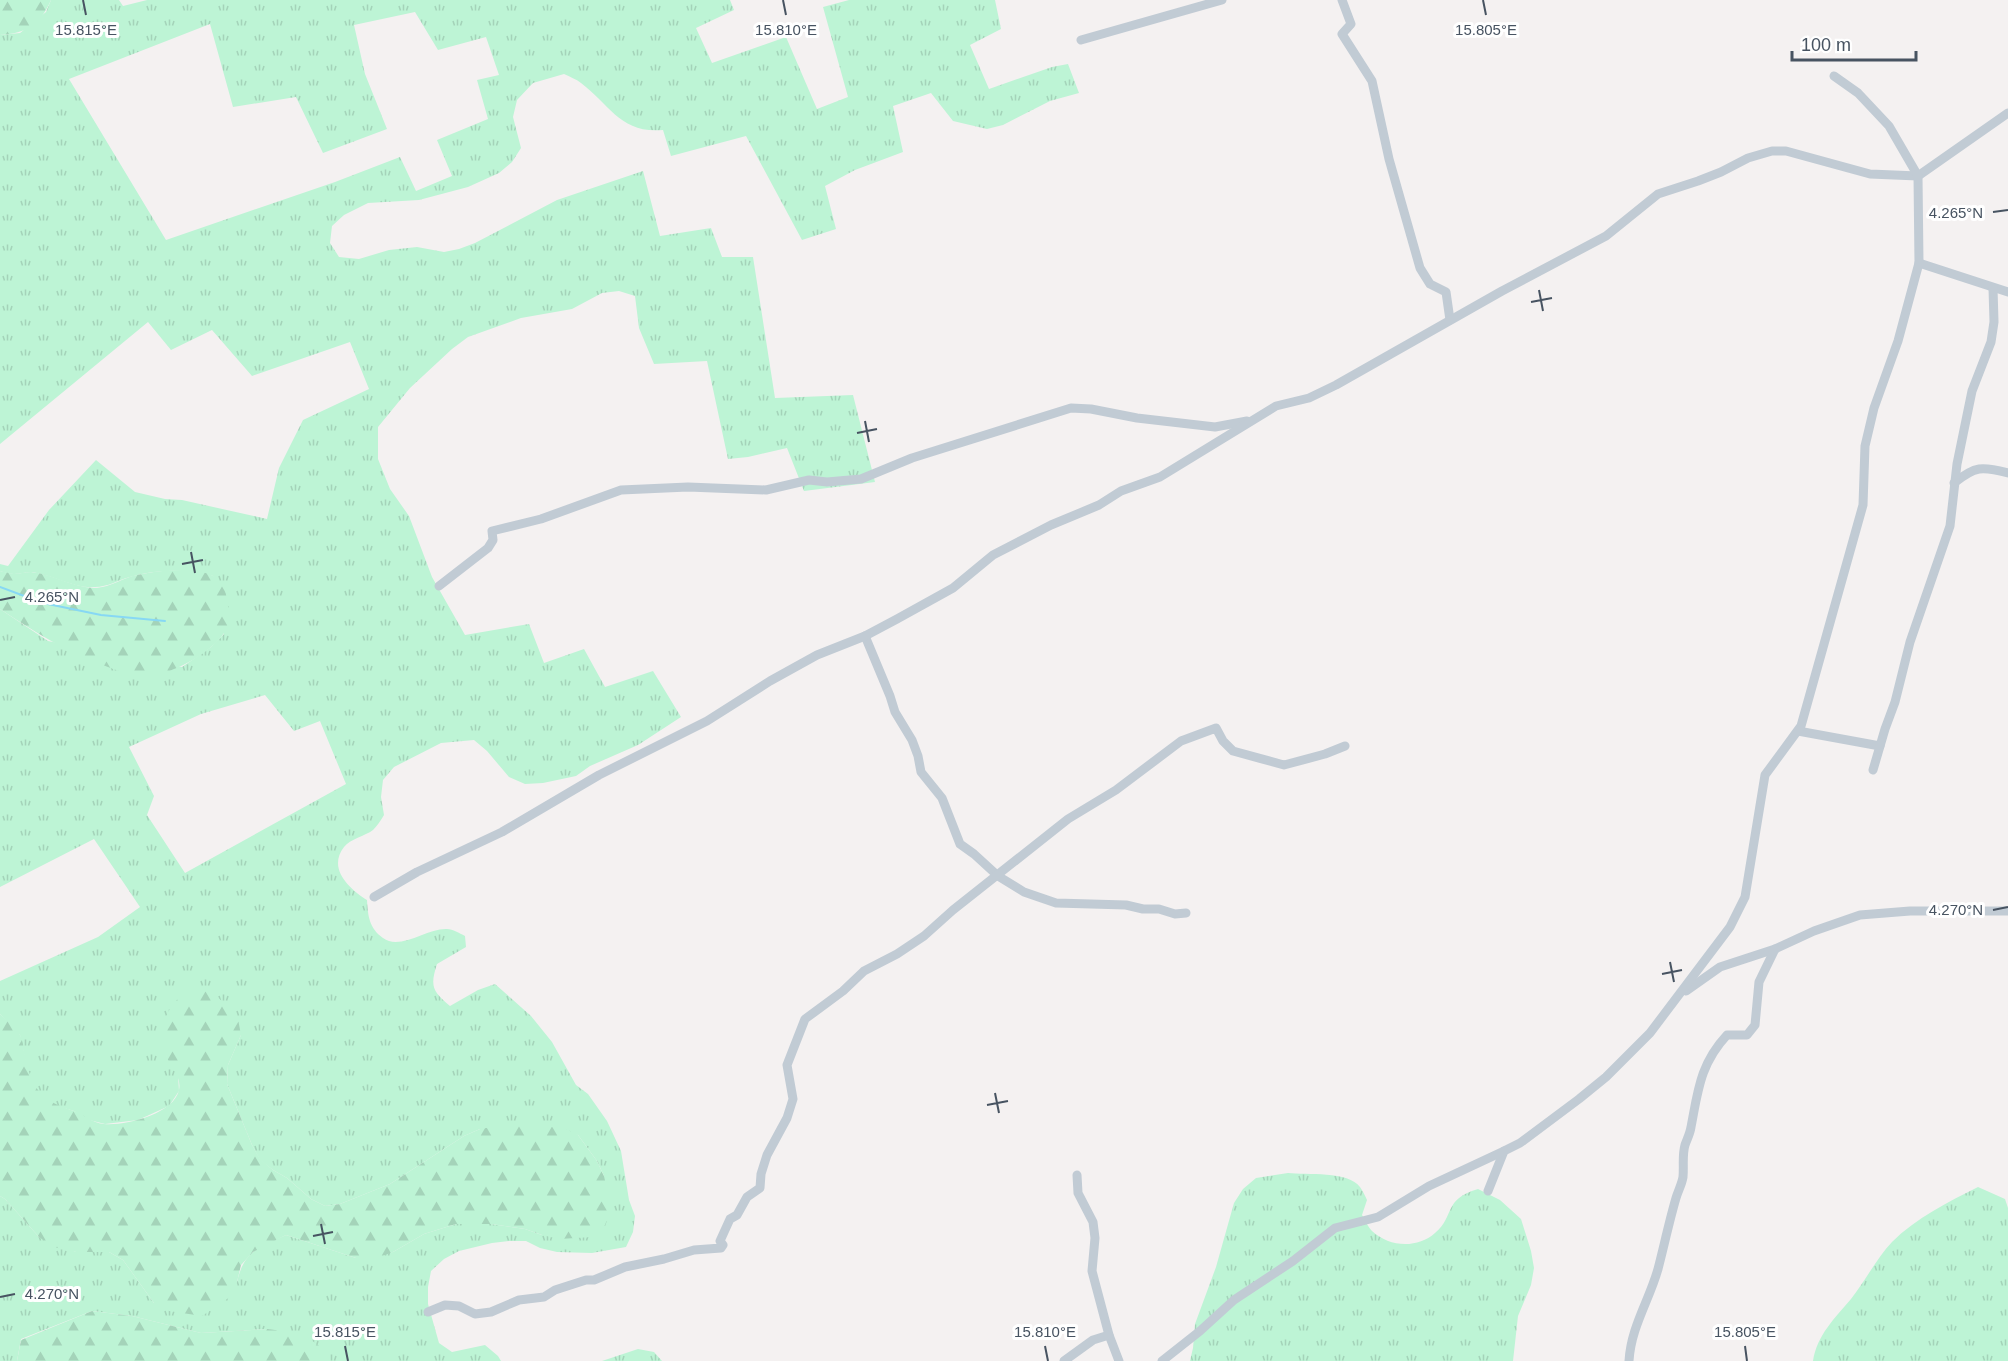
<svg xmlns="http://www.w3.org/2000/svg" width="2008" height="1361" font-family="Arial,sans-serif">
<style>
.grass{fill:url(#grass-tufts);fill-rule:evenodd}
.forest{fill:url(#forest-firs)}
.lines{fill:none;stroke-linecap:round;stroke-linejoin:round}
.stream{stroke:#87d8f4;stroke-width:2}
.minor{stroke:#c1cbd4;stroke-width:9}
.ticks{fill:none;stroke:#475361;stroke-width:2}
.ticks-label{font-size:15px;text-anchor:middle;fill:#475361;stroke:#fff;stroke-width:6;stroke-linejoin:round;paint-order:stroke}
</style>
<defs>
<pattern id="grass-tufts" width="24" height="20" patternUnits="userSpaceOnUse" patternTransform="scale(1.5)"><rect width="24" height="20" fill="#bdf4d5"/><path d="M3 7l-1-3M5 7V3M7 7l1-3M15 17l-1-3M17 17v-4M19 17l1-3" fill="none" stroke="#a4d3b9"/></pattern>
<pattern id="forest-firs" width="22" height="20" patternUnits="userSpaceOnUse" patternTransform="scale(1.5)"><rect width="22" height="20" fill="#bdf4d5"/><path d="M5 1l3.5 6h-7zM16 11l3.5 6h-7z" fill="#a4d3b9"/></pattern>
</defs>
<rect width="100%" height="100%" fill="#f4f1f1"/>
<g class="grass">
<path d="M51,0H119L123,6L147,0H730L734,10L696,28L712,63L786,37L817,109L848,97L823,7L849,0H995L1001,29L970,45L989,89L1052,67L1068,64L1079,93L1050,101L1003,125L987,129L953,121L931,93L893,106L903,152L855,170L825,186L836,229L802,240L746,136L671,156L663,130C621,134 610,105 581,83C576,79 570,77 564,74L533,83L517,100L513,117L521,148L512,162L499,173L468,187L419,200L368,203L344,215L332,226L330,243L339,257L359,259L389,250L417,247L444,252L459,249L475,243L557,200L643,171L660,236L711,228L722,257H753L775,398L853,395L875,482L804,491L787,448L748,457L728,459L707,361L654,364L639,328L635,296L619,291L602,293L572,309L521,318L468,337L452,349L410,388L378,427V459L390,489L409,516L432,577L465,635L529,624L544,663L584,649L605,687L653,671L681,717L638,745L590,766L576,776L543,783L525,784L509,777L487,751L474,740L441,743L394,767L383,780L381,797L384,815C381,820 377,826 373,830C365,836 350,839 344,847C327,869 350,889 367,900C368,916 369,928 383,938C400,951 427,928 447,929C453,929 459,933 465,936L466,947L437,964C430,986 432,991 450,1006L478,990L495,984L531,1016L552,1042L576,1085L588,1094L607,1121L621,1151L629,1200L635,1216L633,1232L626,1247L592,1253L557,1252L540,1248L526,1241H509L492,1243L459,1251L444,1259L431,1271L428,1287V1304L439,1343L452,1352L485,1345L498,1356L501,1361H330L329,1354L268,1329L201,1333L132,1316L92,1311L21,1339L17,1361H0V1196L5,1199L39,1237L76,1252H109L123,1260L154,1303L237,1282C244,1251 259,1247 286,1235L356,1258L393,1252L424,1234L456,1224H491L525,1229L542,1235L604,1176L597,1161L578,1135L480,1129L464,1136L390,1184L340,1204L325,1206L311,1199L287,1178L273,1170L260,1160L252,1145L227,1084L228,1065L241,1035L166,1055L178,1074L179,1091L169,1106L138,1120L105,1124L89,1120L74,1111L57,1106L42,1097L32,1083L27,1068L20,1035L0,1014V981L98,937L140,907L94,839L0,887V609L48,641L182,667L211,647L224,634L213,576C187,569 157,569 130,577C118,580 108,587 95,587C75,589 53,575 32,572C26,572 20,574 14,574C9,574 4,572 0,571V564L8,566L49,510L96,460L135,492L165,499L182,500L267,519L279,468L303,420L369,389L350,342L252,376L212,330L171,350L148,322L0,444V35L20,33L46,12ZM415,12L438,50L486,37L499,75L477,80L488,119L437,140L452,176L416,191L400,157L335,182L166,240L69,79L210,24L233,107L296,97L323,153L387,129L365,74L354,25ZM265,695L294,731L320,721L346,784L185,873L147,815L154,796L129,747L201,714Z"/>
<path d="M1288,1173C1306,1175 1349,1171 1360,1187C1363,1191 1365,1196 1367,1200L1362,1215C1365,1220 1368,1227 1372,1231C1389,1247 1417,1249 1435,1233C1456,1215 1442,1200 1478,1189L1500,1200L1521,1219L1531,1251L1534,1268L1531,1285L1518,1316L1513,1361H1190L1193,1348L1195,1324L1216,1267L1234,1203L1243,1189L1256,1178Z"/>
<path d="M1978,1187L2005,1199L2008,1208V1361H1813C1817,1335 1835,1318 1851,1299C1866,1280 1876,1259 1892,1242C1916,1218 1948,1202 1978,1187Z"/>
<path d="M638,1349L654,1352L662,1361H602Z"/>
</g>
<g class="forest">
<path d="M0,0H51C40,25 27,33 0,35Z"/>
<path d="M0,571C4,572 9,573 13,574C19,574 25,572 31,572C53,574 72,587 93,588C106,588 116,582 127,578C146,571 195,566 213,576C224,582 226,591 227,602C228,607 231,615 230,620C225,647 173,675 147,676C134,677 121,672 108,667C67,652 36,633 0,609Z"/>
<path d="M199,989L216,995L238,1019L241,1035L228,1065L227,1084L252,1145L260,1159L273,1170L287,1178L311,1199L325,1206L340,1204L390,1184L464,1136L480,1129L512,1124L564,1128L578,1135L597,1161L604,1176L611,1209L605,1225L592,1237L559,1239L542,1235L525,1229L491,1224H456L424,1234L393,1252L377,1258H356L286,1235L253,1252L241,1265L237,1282L230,1297L202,1316L169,1311L154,1303L123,1260L109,1252H76L53,1247L39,1237L5,1199L0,1196V1014C6,1020 15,1026 19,1033C23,1039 23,1049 25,1055C31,1087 40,1100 71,1110C83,1113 91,1123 104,1124C125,1126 174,1114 179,1090C182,1075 169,1066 165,1053C158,1032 165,1009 182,995C187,992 194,991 199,989Z"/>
<path d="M92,1311L132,1316L201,1333L268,1329L303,1334L330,1354V1361H17L21,1340Z"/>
</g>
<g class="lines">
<path class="stream" d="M0,587L43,603L101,615L165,621"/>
<g class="minor">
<path d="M1342,0L1351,24L1342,34L1372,81L1389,159L1420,268L1430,284L1446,292L1450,320"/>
<path d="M1081,40L1222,0"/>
<path d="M1919,263L2008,292"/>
<path d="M1954,483C1975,466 1982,466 2008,473"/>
<path d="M439,586L488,548L493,540L492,531L541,519L621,490L688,487L766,490L809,480L827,482L861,479L912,458L1071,408L1091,409L1137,418L1215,427L1247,421"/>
<path d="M865,636L890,696L895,712L912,740L918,756L921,772L942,798L960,844L974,854L998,876L1024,892L1056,903L1126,905L1143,909H1159L1175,914L1186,913"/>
<path d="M1798,731L1880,746"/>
<path d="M1873,770L1885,729L1895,702L1910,642L1950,526L1957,464L1972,391L1991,342L1994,322L1993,288"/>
<path d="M374,897L417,872L502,832L599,775L707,721L770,681L817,655L865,636L897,619L953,588L993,555L1051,525L1099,505L1121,491L1160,477L1276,406L1309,398L1336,385L1502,291L1606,236L1658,194L1698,181L1721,172L1748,158L1772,151H1786L1870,174L1918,176L2008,113"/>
<path d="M1686,991L1720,967L1775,949L1814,931L1860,915L1910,911H2008"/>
<path d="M1077,1175L1078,1193L1093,1222L1095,1238L1092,1271L1109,1335L1119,1361"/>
<path d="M1488,1191L1504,1151L1520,1143L1579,1099L1606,1077L1650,1033L1730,927L1745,897L1765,775L1801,726L1863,505L1865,446L1874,408L1898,341L1919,263L1918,176L1889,126L1858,93L1834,76"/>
<path d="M428,1312L445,1305L459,1306L475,1314L491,1312L519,1300L544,1297L555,1290L586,1280H594L625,1267L664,1259L694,1250L721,1248L723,1245L720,1241L730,1219L737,1215L747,1197L760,1188L761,1174L767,1155L787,1118L793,1099L787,1065L805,1019L843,991L864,971L897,954L924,936L953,910L1068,819L1116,790L1181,741L1216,728L1223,741L1233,751L1284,765L1325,754L1345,746"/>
<path d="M1064,1361L1093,1340L1109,1335"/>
<path d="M1162,1361L1200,1331L1234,1300L1293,1261L1335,1228L1378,1217L1429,1186L1504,1151"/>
<path d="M1629,1361C1631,1327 1649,1301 1658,1269C1664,1246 1669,1222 1676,1198C1678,1191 1682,1184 1683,1177C1684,1166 1682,1155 1685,1145C1687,1139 1690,1134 1691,1127C1698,1091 1700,1064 1727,1035H1747L1755,1025L1759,982L1775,949"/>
</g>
</g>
<path class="ticks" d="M83,0L86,15M783,0L786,15M1483,0L1486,15M1993,212L2008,210M1539,290L1543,311M1531,302L1552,298M865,421L869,442M857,433L877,429M191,552L195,573M182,564L203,560M0,600L15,597M1993,910L2008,907M1670,962L1674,982M1662,974L1682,970M995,1093L999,1113M987,1105L1008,1101M321,1224L325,1244M313,1236L333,1232M0,1297L15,1294M345,1346L348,1361M1045,1346L1048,1361M1745,1346L1747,1361"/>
<g class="ticks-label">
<text x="86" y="35">15.815°E</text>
<text x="786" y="35">15.810°E</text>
<text x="1486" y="35">15.805°E</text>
<text x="1956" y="218">4.265°N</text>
<text x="52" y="602">4.265°N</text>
<text x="1956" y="915">4.270°N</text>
<text x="52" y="1299">4.270°N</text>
<text x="345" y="1337">15.815°E</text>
<text x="1045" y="1337">15.810°E</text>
<text x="1745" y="1337">15.805°E</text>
</g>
<path d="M1792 51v9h124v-9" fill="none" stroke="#475361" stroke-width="3"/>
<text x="1801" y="51" font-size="18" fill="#475361" stroke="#ffffff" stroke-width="4.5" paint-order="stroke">100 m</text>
</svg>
